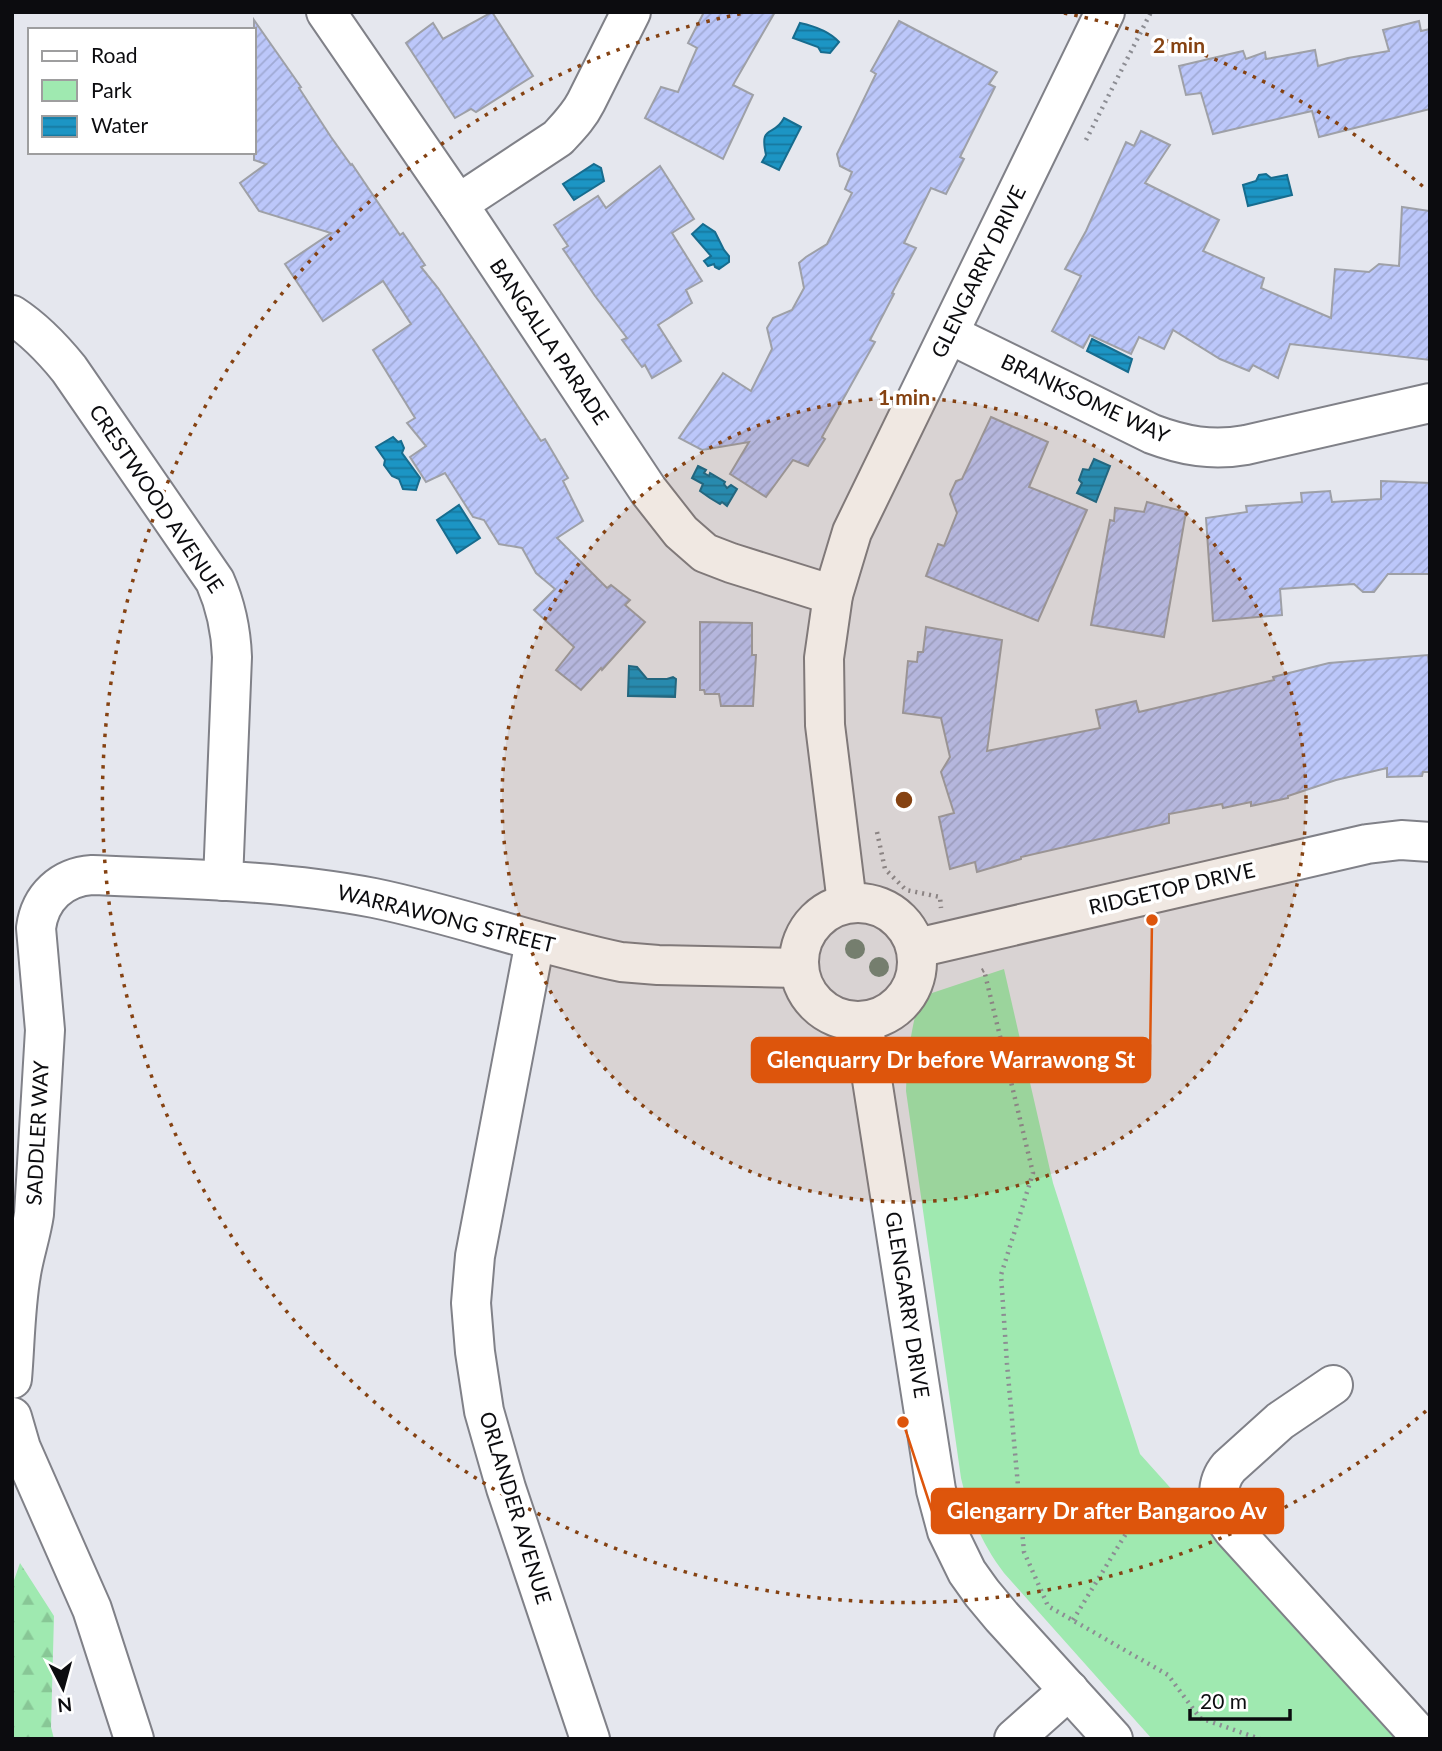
<svg xmlns="http://www.w3.org/2000/svg" width="1442" height="1751" font-family="Lato,sans-serif">
<style>
.forest{fill:url(#forest-firs)}
.park{fill:#9fe9b0}
.water{fill:url(#water-rules);stroke:#176c8e;stroke-width:2}
.building{fill:url(#building-hatch);stroke:#9ea0a7;stroke-width:2}
.lines{fill:none;stroke-linecap:round;stroke-linejoin:round}
.minor-casing{stroke:#808188;stroke-width:42}
.tertiary-casing{stroke:#808188;stroke-width:42}
.path{stroke:#8c8d93;stroke-width:4.5;stroke-dasharray:2 5;stroke-linecap:butt}
.minor{stroke:#fff;stroke-width:38}
.tertiary{stroke:#fff;stroke-width:38}
.tree{fill:#73877c}
.ring{fill:none;stroke:#854212;stroke-width:3.5;stroke-dasharray:3.5 7}
.labels{text-anchor:middle;stroke-width:7;stroke-linejoin:round;paint-order:stroke}
.street-label{font-size:21px;fill:#0c0c0f;stroke:#fff}
.centre{fill:#854212;stroke:#fff;stroke-width:3.5}
.ring-label{font-size:21px;text-anchor:middle;font-weight:bold;fill:#854212;stroke:#fff;stroke-width:7;stroke-linejoin:round;paint-order:stroke}
.leader{fill:none;stroke:#dd550c;stroke-width:2.5}
.callout-dot{fill:#dd550c;stroke:#fff;stroke-width:2.5}
.callout{fill:#dd550c;stroke:#dd550c;stroke-width:2.5}
.callout-label{font-size:23px;text-anchor:middle;font-weight:bold;fill:#fff}
</style>
<defs>
<pattern id="forest-firs" width="22" height="20" patternUnits="userSpaceOnUse" patternTransform="scale(1.75)"><rect width="22" height="20" fill="#9fe9b0"/><path d="M5 1l3.5 6h-7zM16 11l3.5 6h-7z" fill="#88c796"/></pattern>
<pattern id="water-rules" width="6" height="5" patternUnits="userSpaceOnUse" patternTransform="scale(1.75)"><rect width="6" height="5" fill="#1c95c4"/><path d="M0 2.5h6" fill="none" stroke="#17789e"/></pattern>
<pattern id="building-hatch" width="6" height="6" patternUnits="userSpaceOnUse" patternTransform="scale(1.75)"><rect width="6" height="6" fill="#bcc7fa"/><path d="M-1 1l2-2M0 6l6-6M5 7l2-2" fill="none" stroke="#a0aad5"/></pattern>
</defs>
<rect width="100%" height="100%" fill="#e5e7ee"/>
<path class="forest" d="M20,1563L54,1616L51,1727L54,1739H12V1586Z"/>
<path class="park" d="M1004,969L1053,1183L1140,1454L1396,1739H1152L1004,1573C982,1544 969,1513 961,1478L906,1091C907,1058 911,1028 920,997Z"/>
<g class="water">
<path d="M800,23C814,26 829,31 839,42L830,53L821,52L818,47L793,38Z"/>
<path d="M784,118L801,127L779,170L762,162L766,155C759,123 774,138 784,118Z"/>
<path d="M594,164L601,168L604,181L574,200L563,184Z"/>
<path d="M1266,174L1271,178L1287,175L1292,195L1248,206L1243,185L1256,181L1259,175Z"/>
<path d="M703,224L715,232L724,250L729,256V262L719,269L715,267L714,264L708,266L704,261L711,256L692,234Z"/>
<path d="M1092,339L1132,359L1128,372L1087,351Z"/>
<path d="M393,437L398,442L401,441L404,448L402,453L420,478L416,490L403,489L399,479L392,476L384,465L385,460L376,447Z"/>
<path d="M1094,459L1110,466L1096,502L1077,493L1082,483L1079,480L1083,469L1089,470Z"/>
<path d="M698,466L706,470L704,473L709,476L710,473L725,482L724,484L727,488L731,485L737,489L727,506L722,502L720,504L710,498L700,491L703,484L692,478Z"/>
<path d="M459,505L480,538L457,553L437,520Z"/>
<path d="M629,666L637,667L647,679H667L673,677L676,679L675,697L628,696Z"/>
</g>
<g class="building">
<path d="M492,12L533,76L476,112L471,109L455,118L406,43L433,23L443,39Z"/>
<path d="M704,12H775L733,85L753,95L723,159L645,118L661,87L678,92L697,48L688,43Z"/>
<path d="M254,20L301,87L299,88L331,137L351,165L352,164L400,235L403,233L425,265L421,267L438,288L475,342L541,441L545,439L568,478L563,481L583,521L557,538L607,588L611,585L630,600L625,605L645,622L602,670L601,668L581,690L556,670L574,647L534,610L555,589L536,573L522,548L499,544L484,520L473,517L445,473L426,482L410,457L426,446L407,423L415,418L373,350L411,324L383,281L323,321L285,264L331,233L259,211L240,183L266,164L254,160Z"/>
<path d="M899,21L997,72L989,84L995,87L960,157L964,159L946,194L931,188L904,243L916,248L892,293L894,294L870,340L875,342L822,437L825,439L808,466L793,460L766,497L730,474L749,442L702,450L679,438L723,373L751,391L772,349L767,328L773,318L792,310L804,288L799,263L806,257L827,244L852,193L845,189L852,172L840,166L837,154L876,74L871,71Z"/>
<path d="M1419,21L1421,31L1430,29V109L1319,137L1312,111L1213,134L1201,93L1186,95L1179,66L1243,51L1246,59L1265,52L1266,59L1315,50L1318,66L1348,58L1389,51L1383,30Z"/>
<path d="M1141,131L1170,145L1145,183L1219,220L1203,251L1264,278L1261,288L1331,318L1335,269L1369,272L1379,264L1399,266L1402,207L1430,211V360L1290,344L1278,378L1253,365L1249,371L1220,359L1173,330L1164,349L1139,337L1131,354L1090,335L1083,348L1052,331L1081,276L1065,269L1086,231L1126,142L1134,146Z"/>
<path d="M660,166L694,219L672,233L702,281L686,290L692,303L658,325L681,361L652,378L645,365L642,367L622,340L627,338L595,296L563,249L568,246L554,225L598,196L606,208Z"/>
<path d="M991,417L1048,442L1029,487L1087,510L1038,621L926,576L938,544L944,546L957,513L950,494L956,481L962,479Z"/>
<path d="M1381,481L1430,483V574H1388L1374,592H1363L1354,584L1280,589L1282,615L1213,621L1206,518L1247,512L1246,506L1302,502L1301,493L1330,491L1332,502L1381,499Z"/>
<path d="M1147,502L1186,512L1164,637L1091,625L1110,520L1114,521L1115,508L1144,512Z"/>
<path d="M700,622L752,623V655H756L753,706H721L719,694H705L704,690H700Z"/>
<path d="M926,627L1002,640L987,751L1100,728L1096,710L1136,701L1139,712L1274,680L1273,677L1329,663L1428,655L1430,675V772H1423L1422,776L1387,777V768L1336,780L1288,796V798L1251,806V802L1223,808L1222,804L1169,814V823L1021,857V859L977,872L975,862L950,869L939,817L954,813L941,772L950,757L941,718L903,713L908,661L917,662L918,652H923Z"/>
</g>
<g class="lines">
<defs>
<g id="minor">
<path d="M326,12L458,204L648,490L681,532L705,553L731,563L833,595"/>
<path d="M458,204L558,138C569,126 579,116 586,102L631,12"/>
<path d="M12,315C35,330 52,348 69,369L215,581C226,606 231,630 232,657L223,881"/>
<path d="M949,334L1152,434C1184,446 1212,451 1246,445L1430,403"/>
<path d="M535,941L475,1256L471,1303L475,1352L484,1411L506,1488L590,1739"/>
<path d="M12,1379C15,1344 15,1308 21,1274C24,1254 31,1235 34,1214L45,1030L36,928C40,897 62,877 92,875C187,879 281,880 374,898C457,915 538,945 621,962L658,965L799,968"/>
<path d="M1333,1385L1280,1421L1229,1467C1213,1486 1218,1511 1233,1530L1423,1739"/>
<path d="M12,1417L21,1448L92,1609L134,1739"/>
<path d="M1014,1739L1069,1690"/>
</g>
<g id="tertiary">
<circle cx="858" cy="962" r="59"/>
<path d="M847,903L825,725L824,658L833,595L852,532L1105,12"/>
<path d="M917,948L1367,844L1401,840L1430,842"/>
<path d="M863,1022L936,1490L947,1531L967,1572L982,1593L1002,1617L1113,1739"/>
</g>
</defs>
<use href="#minor" class="minor-casing"/>
<use href="#tertiary" class="tertiary-casing"/>
<g class="path">
<path d="M1086,140L1151,12"/>
<path d="M877,832L885,869L906,890L940,897L941,908"/>
<path d="M982,971L984,970L1033,1173L1001,1275L1007,1364L1024,1552L1048,1606L1168,1675L1200,1718L1260,1739"/>
<path d="M1073,1620L1127,1532L1189,1522"/>
</g>
<use href="#minor" class="minor"/>
<use href="#tertiary" class="tertiary"/>
</g>
<g class="tree">
<circle cx="855" cy="949" r="10"/>
<circle cx="879" cy="967" r="10"/>
</g>
<circle cx="904" cy="800" r="402" fill="#854212" fill-opacity=".12"/>
<g class="ring">
<circle cx="904" cy="800" r="402"/>
<path d="M1426 1411A803 803 0 1 1 744 13M1064 13A803 803 0 0 1 1426 189"/>
</g>
<g class="labels">
<g class="street-label">
<text transform="translate(979 272) rotate(-64)" y="7">GLENGARRY DRIVE</text>
<text transform="translate(549 342) rotate(56)" y="7">BANGALLA PARADE</text>
<text transform="translate(1085 399) rotate(25)" y="7">BRANKSOME WAY</text>
<text transform="translate(156 499) rotate(56)" y="7">CRESTWOOD AVENUE</text>
<text transform="translate(1172 889) rotate(-13)" y="7">RIDGETOP DRIVE</text>
<text transform="translate(446 919) rotate(14)" y="7">WARRAWONG STREET</text>
<text transform="translate(38 1133) rotate(-87)" y="7">SADDLER WAY</text>
<text transform="translate(907 1305) rotate(81)" y="7">GLENGARRY DRIVE</text>
<text transform="translate(515 1508) rotate(73)" y="7">ORLANDER AVENUE</text>
</g>
</g>
<circle cx="904" cy="800" r="10" class="centre"/>
<g class="ring-label">
<text x="1179" y="53">2 min</text>
<text x="904" y="405">1 min</text>
</g>
<path class="leader" d="M1152 920L1150 1060M903 1422L932 1511"/>
<g class="callout-dot">
<circle cx="1152" cy="920" r="7"/>
<circle cx="903" cy="1422" r="7"/>
</g>
<g class="callout">
<rect x="752" y="1038" width="398" height="44" rx="7"/>
<rect x="932" y="1489" width="351" height="44" rx="7"/>
</g>
<g class="callout-label">
<text x="951" y="1068">Glenquarry Dr before Warrawong St</text>
<text x="1107" y="1519">Glengarry Dr after Bangaroo Av</text>
</g>
<rect width="1442" height="1751" fill="none" stroke="#0c0c0f" stroke-width="28"/>
<rect x="28" y="28" width="228" height="126" fill="#ffffff" stroke="#9e9e9f" stroke-width="2"/>
<rect x="42" y="51" width="35" height="10" fill="#ffffff" stroke="#9e9e9f" stroke-width="2"/>
<text x="91" y="63" font-size="21" fill="#0c0c0f">Road</text>
<rect x="42" y="80" width="35" height="21" fill="#9fe9b0" stroke="#9e9e9f" stroke-width="2"/>
<text x="91" y="98" font-size="21" fill="#0c0c0f">Park</text>
<rect x="42" y="116" width="35" height="21" fill="url(#water-rules)" stroke="#9e9e9f" stroke-width="2"/>
<text x="91" y="133" font-size="21" fill="#0c0c0f">Water</text>
<g transform="translate(63 1688) rotate(174)" stroke="#ffffff" stroke-width="5" paint-order="stroke">
<path d="M0-5L12 26L0 18L-12 26Z" fill="#0c0c0f"/>
<text y="-10" font-size="19" font-weight="bold" text-anchor="middle" fill="#0c0c0f">N</text>
</g>
<path d="M1190 1709v10h100v-10" fill="none" stroke="#0c0c0f" stroke-width="3.5"/>
<text x="1200" y="1709" font-size="21" fill="#0c0c0f" stroke="#ffffff" stroke-width="5" paint-order="stroke">20 m</text>
</svg>
